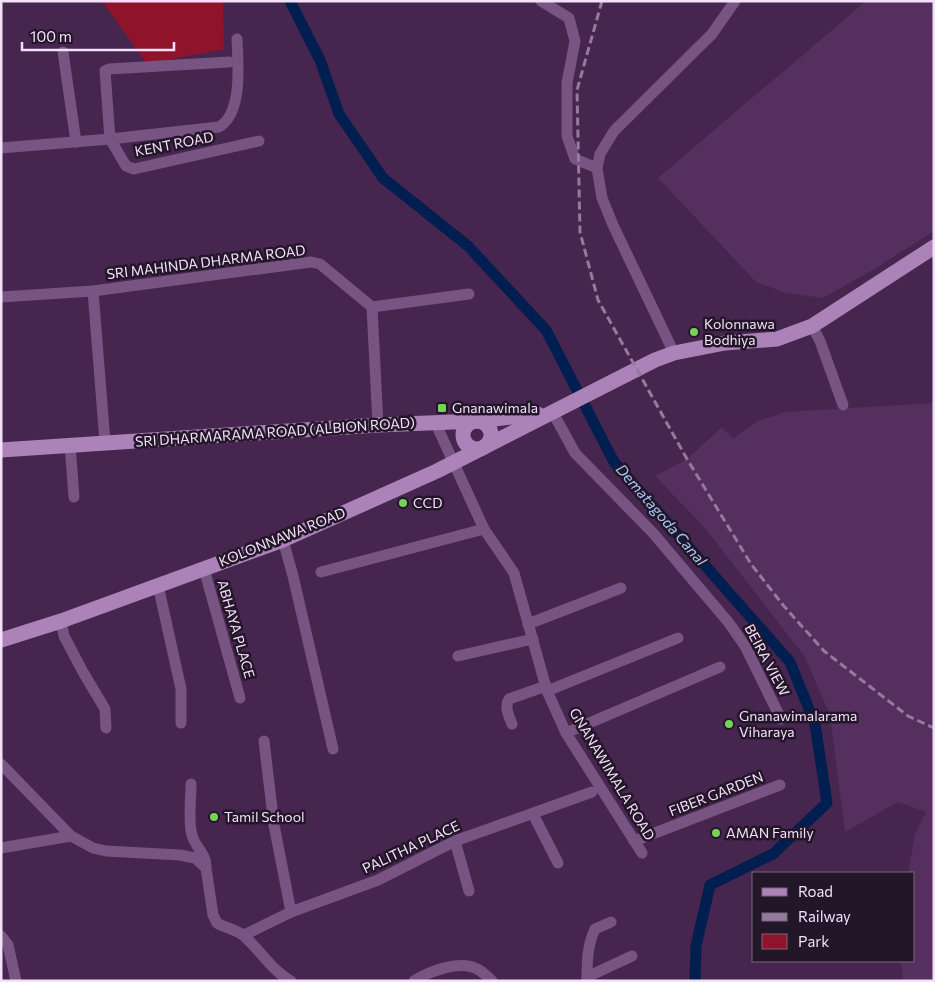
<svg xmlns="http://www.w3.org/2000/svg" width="935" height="982" font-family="Commissioner,sans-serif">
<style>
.built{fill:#552f5e}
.green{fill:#8f142b}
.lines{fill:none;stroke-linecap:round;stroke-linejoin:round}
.canal{stroke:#001f50;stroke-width:11}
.minor{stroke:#775481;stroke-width:11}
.major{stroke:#ac83b8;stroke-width:15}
.rail{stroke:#967a9d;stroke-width:3;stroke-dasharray:8 4;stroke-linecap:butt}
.poi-dot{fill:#77d259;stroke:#241629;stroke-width:2}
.labels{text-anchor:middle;stroke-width:5;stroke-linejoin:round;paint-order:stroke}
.street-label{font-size:14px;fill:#f4e0fa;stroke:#241629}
.poi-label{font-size:14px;fill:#f4e0fa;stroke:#241629;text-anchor:start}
.water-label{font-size:15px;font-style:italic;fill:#a7c7f8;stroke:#241629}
</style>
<rect width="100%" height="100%" fill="#46254f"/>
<g class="built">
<path d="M866,1H934V231L876,268L823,298L786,293L756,282L658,178Z"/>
<path d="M934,403V981H903L901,961H914V873H908L915,834L926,812L898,802L845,832L830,715L805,657L705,528L655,476L687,459L722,427L733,439L757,421L785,412Z"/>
</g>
<path class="green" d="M102,1H223L224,49L147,64Z"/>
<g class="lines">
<path class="canal" d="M290,1L320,60L339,114L383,178L468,246L546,330L614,462L790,662L815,724L827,803L773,854L710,885L696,946L695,981"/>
<g class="minor">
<path d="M541,1L569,18L575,41L567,83V136L575,159L597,168"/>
<path d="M63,52L76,142"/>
<path d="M229,62L109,69L105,71L110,139L126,166L134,169L259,141"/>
<path d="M1,148L110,139L219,127C243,113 238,64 237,39"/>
<path d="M93,291L105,442"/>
<path d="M1,297L93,291L311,262L320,264L372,307L378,425"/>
<path d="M372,307L469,294"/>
<path d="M812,326L820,341L843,405"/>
<path d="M674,353L613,225L602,198L597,168L600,154L614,131L712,34L735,1"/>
<path d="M552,411L575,453L653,533L729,623L745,646L781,719"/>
<path d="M435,422L484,529L514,573L547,691L566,733L642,853"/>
<path d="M70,445L74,497"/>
<path d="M283,540L293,576L333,749"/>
<path d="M204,569L240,698"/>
<path d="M321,572L484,529"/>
<path d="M158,585L181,689V723"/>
<path d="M61,621L64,636L83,672L105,709L106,728"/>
<path d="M528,624L621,588"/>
<path d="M458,656L533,639"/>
<path d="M547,691L678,638"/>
<path d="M512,724C509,716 504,707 509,699L546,686"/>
<path d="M566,733L720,667"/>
<path d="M264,741L274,825L291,912"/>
<path d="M1,764L71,836L93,848L106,851L180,855L195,858L206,868L213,915L217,923C225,928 239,930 245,937C261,951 272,971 291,981"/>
<path d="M191,784C191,798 188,823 192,835C195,847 206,854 206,866"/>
<path d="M533,814L558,863"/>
<path d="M455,841L469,891"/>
<path d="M634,841L780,785"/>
<path d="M1,848L71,836"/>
<path d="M244,935L291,912L378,880L455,841L592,792"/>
<path d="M1,936L8,945L16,981"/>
<path d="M587,977L632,956"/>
<path d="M414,981C430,971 461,959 479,970C484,973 488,977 492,981"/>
<path d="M587,981C587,962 587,946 595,929L611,922"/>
</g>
<g class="major">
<circle cx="477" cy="435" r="14"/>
<path d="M1,450L378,425L477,421L538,414"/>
<path d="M1,640L61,621L283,540L437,471L655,360L674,353L725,343L777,339L812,326L934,247"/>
</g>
<path class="rail" d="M602,1L577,90L580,232L598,300L687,459L751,564L783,605L824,651L908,716L934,728"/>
</g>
<g class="poi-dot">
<circle cx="694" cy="332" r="5"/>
<rect x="437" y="403" width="10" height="10" rx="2.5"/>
<circle cx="403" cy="503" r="5"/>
<circle cx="729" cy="724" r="5"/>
<circle cx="214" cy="817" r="5"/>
<circle cx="716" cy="833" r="5"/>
</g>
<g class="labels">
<g class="street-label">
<text transform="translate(174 144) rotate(-11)" y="5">KENT ROAD</text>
<text transform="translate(206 262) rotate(-7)" y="5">SRI MAHINDA DHARMA ROAD</text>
<text transform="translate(275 432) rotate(-4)" y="5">SRI DHARMARAMA ROAD (ALBION ROAD)</text>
<text transform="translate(282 537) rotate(-22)" y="5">KOLONNAWA ROAD</text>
<text transform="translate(236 629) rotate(74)" y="5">ABHAYA PLACE</text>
<text transform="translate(767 660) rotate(62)" y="5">BEIRA VIEW</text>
<text transform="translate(612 774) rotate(59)" y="5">GNANAWIMALA ROAD</text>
<text transform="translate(716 794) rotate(-21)" y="5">FIBER GARDEN</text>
<text transform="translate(411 847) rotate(-25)" y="5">PALITHA PLACE</text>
</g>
<g class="poi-label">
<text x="704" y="329">Kolonnawa<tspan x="704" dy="16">Bodhiya</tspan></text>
<text x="452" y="413">Gnanawimala</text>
<text x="413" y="508">CCD</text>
<text x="739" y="721">Gnanawimalarama<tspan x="739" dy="16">Viharaya</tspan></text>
<text x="224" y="822">Tamil School</text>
<text x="726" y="838">AMAN Family</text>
</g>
<g class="water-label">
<text transform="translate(661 515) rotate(49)" y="5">Dematagoda Canal</text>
</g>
</g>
<rect width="935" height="982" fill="none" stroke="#f4e0fa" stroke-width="5"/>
<rect x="752" y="872" width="162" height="90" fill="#241629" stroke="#77677d"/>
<rect x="762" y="888" width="25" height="8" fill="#ac83b8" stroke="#77677d"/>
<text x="798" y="897" font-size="15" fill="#f4e0fa">Road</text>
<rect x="762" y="913" width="25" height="8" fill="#967a9d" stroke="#77677d"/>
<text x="798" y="922" font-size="15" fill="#f4e0fa">Railway</text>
<rect x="762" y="934" width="25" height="15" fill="#8f142b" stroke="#77677d"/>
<text x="798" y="947" font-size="15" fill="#f4e0fa">Park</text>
<path d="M22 42v8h152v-8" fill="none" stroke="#f4e0fa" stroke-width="2.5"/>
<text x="30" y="42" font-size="15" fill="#f4e0fa" stroke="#241629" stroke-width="4" paint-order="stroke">100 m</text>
</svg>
